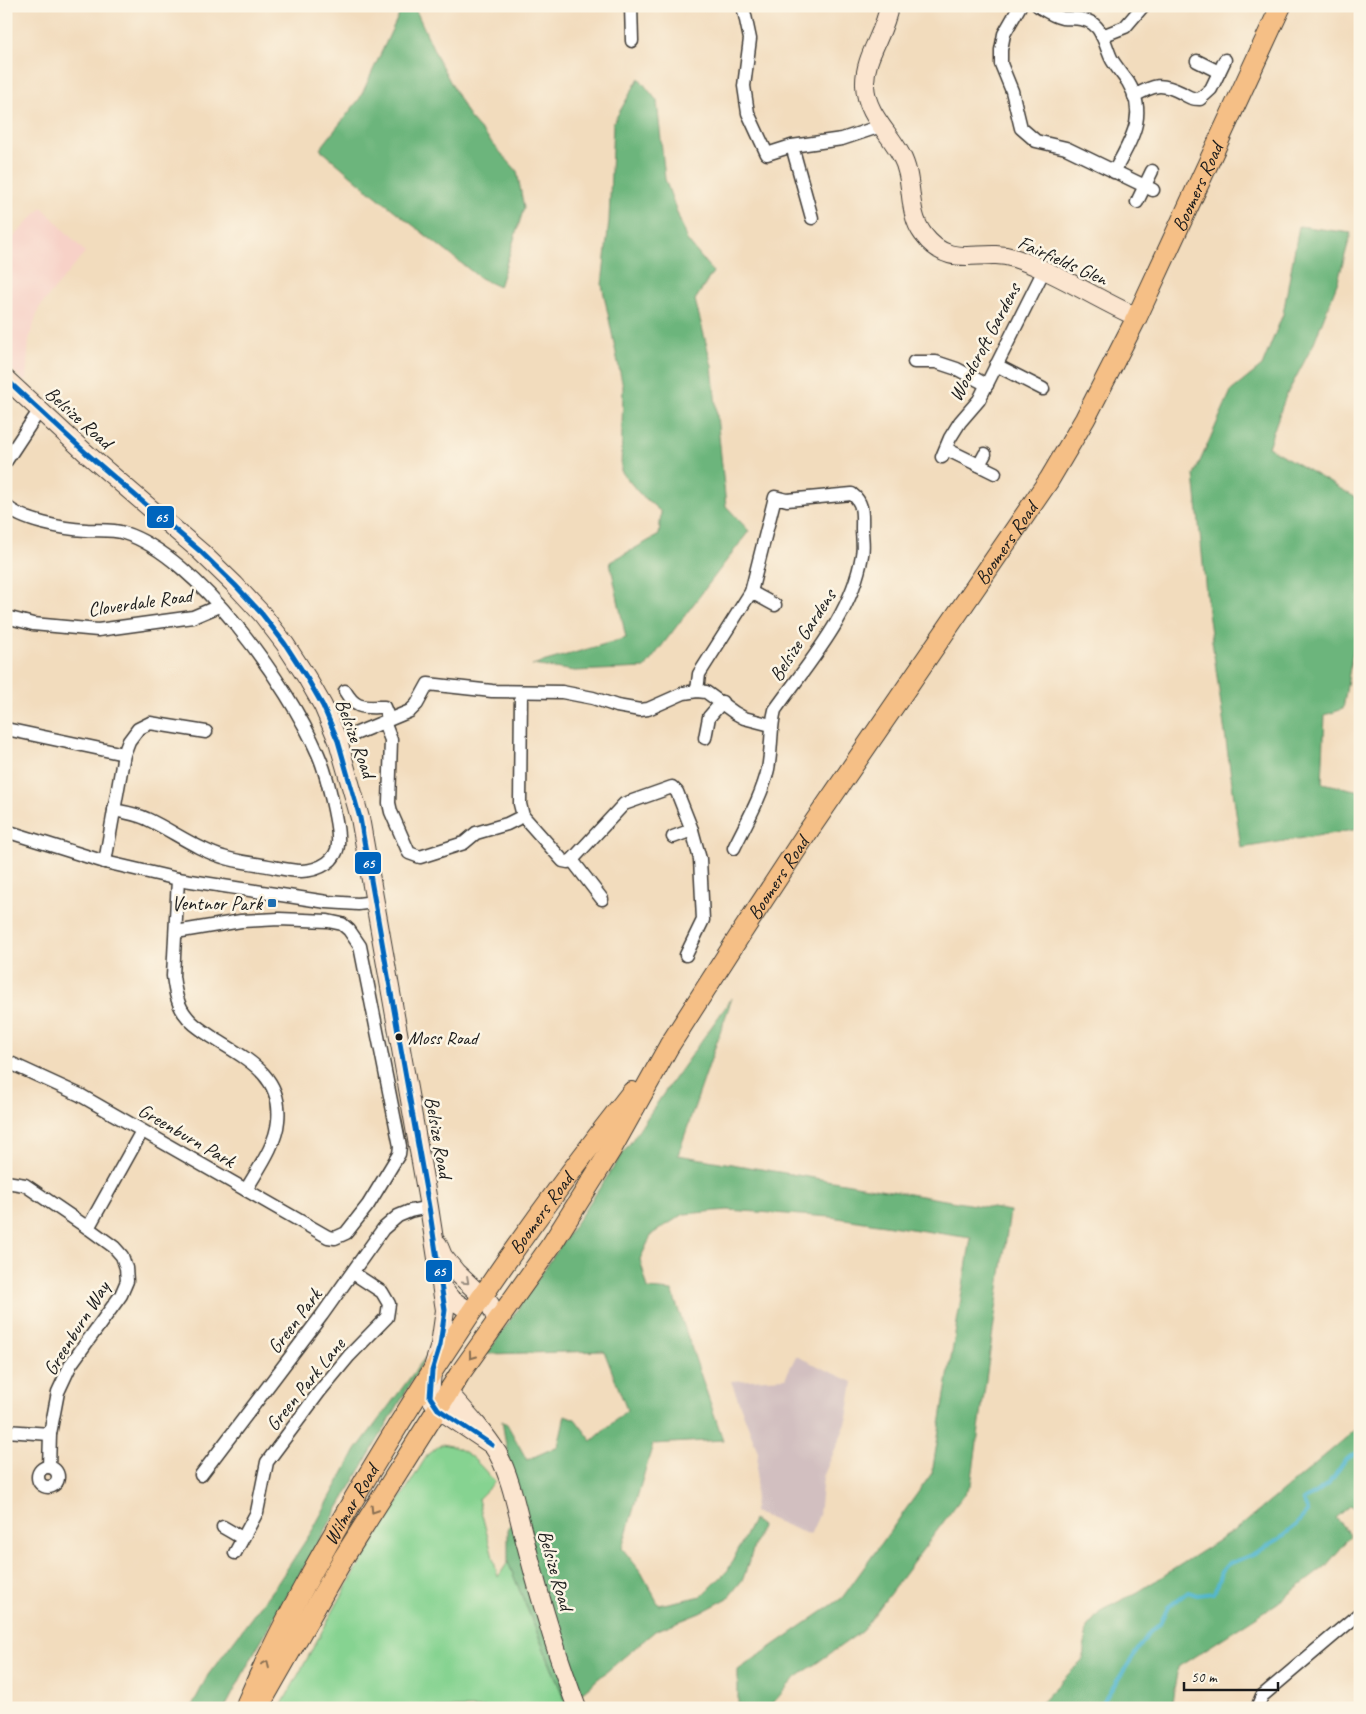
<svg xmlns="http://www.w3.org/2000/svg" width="1366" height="1714" font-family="Caveat,sans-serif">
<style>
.built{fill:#f7d1c7}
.industrial{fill:#d2bfc0}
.green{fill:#86d391;stroke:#517856}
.forest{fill:#6cb57b;stroke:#44684c}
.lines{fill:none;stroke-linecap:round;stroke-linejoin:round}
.stream{stroke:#51b6cf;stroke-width:4}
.street-casing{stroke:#3c3934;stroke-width:15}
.secondary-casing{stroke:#3c3934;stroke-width:20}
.primary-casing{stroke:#3c3934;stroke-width:22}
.street{stroke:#fff;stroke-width:12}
.secondary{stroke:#fbe5cf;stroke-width:18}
.primary{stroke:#f5bf86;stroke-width:20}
.bus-1-casing{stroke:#fcf5e5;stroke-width:9}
.bus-1{stroke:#0065bd;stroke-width:5}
.oneway{stroke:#978b7e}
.oneway2{stroke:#886e51}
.poi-dot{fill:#1f6fb2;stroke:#fcf5e5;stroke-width:2}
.bus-dot{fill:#1c1c1c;stroke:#fcf5e5;stroke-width:2}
.labels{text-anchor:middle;stroke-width:5;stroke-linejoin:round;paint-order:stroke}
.bus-label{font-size:19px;fill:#1c1c1c;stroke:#fcf5e5;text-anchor:start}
.street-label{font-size:20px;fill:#1c1c1c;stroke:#fcf5e5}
.poi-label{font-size:20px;fill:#1c1c1c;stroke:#fcf5e5;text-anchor:end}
.line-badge{stroke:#fcf5e5;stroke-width:2}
.badge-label{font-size:14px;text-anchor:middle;font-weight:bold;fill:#fff}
</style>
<rect width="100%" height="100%" fill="#fcf5e5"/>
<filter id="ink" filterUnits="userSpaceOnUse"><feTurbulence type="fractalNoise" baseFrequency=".02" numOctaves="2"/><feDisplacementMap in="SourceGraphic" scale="10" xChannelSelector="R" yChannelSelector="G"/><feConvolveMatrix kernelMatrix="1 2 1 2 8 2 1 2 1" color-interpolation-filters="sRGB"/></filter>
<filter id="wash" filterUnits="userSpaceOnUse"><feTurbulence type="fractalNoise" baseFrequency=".0096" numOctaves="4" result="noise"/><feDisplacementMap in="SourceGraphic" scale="20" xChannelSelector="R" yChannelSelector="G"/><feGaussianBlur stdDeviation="1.12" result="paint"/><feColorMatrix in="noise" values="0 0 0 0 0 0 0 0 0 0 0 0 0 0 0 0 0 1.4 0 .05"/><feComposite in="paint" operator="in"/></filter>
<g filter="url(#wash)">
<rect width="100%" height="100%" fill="#f2dcbd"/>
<path class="built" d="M42,207L85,252L39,308L29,340L26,383L6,364V245Z"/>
<path class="industrial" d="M796,1356L853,1382L846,1424L823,1477L819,1515L810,1535L754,1512L758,1452L731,1381L785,1378Z"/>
<path class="green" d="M442,1444C469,1449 478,1463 495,1482L478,1499L498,1577L508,1562L568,1708H280L347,1586L428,1454Z"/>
<g class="forest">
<path d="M403,6H414L438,59L469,117L517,171L524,208L499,287L480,278L367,189L320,149L360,98Z"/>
<path d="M639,78L657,101L665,179L687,240L713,272L695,300L712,366L726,506L749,531L645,668L575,671L532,665L626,638L610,562L659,535L661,512L638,492L621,471L623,387L602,285L609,221L613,123Z"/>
<path d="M1299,226L1351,233L1338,281L1313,345L1285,398L1268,447L1360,500V609L1343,709L1325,715L1322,783L1360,791V829L1241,848L1208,612L1194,475L1231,391L1262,366L1283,314Z"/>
<path d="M732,998L678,1155L1010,1211L971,1485L862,1631L794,1679L774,1702L773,1708H738V1670L842,1598L932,1473L971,1238L831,1217L728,1210L684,1214L652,1234L640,1259L648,1289L672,1291L723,1440L653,1444L622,1548L641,1572L659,1605L702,1596L728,1570L753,1520L761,1526L743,1579L728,1598L700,1613L655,1631L567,1705L508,1562V1527L521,1514L509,1463L502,1421L507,1424L527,1460L558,1446L565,1415L575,1419L592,1441L627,1410L604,1351L487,1354L666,1090Z"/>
<path d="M429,1352L255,1651L225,1708H191L208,1675L279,1581L312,1531L356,1450Z"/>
<path d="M1360,1426V1506L1356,1510L1351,1505L1336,1518L1351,1536L1325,1567L1276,1604L1178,1667L1171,1708H1036L1083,1659L1087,1627L1102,1610L1138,1592L1241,1526Z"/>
</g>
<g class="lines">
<path class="stream" d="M1099,1708L1149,1633L1160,1624L1168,1607L1188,1592L1197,1595L1214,1593L1221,1572L1227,1565L1253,1554L1279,1539L1294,1527L1308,1511L1303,1500L1329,1484L1346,1459L1360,1451"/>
</g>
</g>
<g filter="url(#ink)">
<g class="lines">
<defs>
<g id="street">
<path d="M631,6L632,41"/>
<path d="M743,6L750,39L744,86L748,113L767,154L792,146"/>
<path d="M1020,6L1004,34L1001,50V64L1012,91L1021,128L1036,141L1066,148L1153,190"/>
<path d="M1038,6C1046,11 1053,16 1062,18C1073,19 1082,17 1092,23C1104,31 1106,49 1112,60C1117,68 1123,75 1128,82C1149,116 1130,141 1114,172"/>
<path d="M1102,36L1125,27L1143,6"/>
<path d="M1197,61L1219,72"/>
<path d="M1134,96C1154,85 1161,82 1182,93C1188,97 1192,99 1200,99L1211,89L1225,60"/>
<path d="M1137,202L1152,171"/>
<path d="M812,218L792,146L842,139L881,126"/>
<path d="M914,362H936L957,369L987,385"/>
<path d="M996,365L1043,389"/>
<path d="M946,449L995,473"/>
<path d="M942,457L950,438L960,422L979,400L1044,270"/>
<path d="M6,461L39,411"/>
<path d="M979,465L985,454"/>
<path d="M6,506C22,521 64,529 86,530C99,531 112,529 124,533C197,556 289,686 318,754C326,772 330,791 334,810C336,821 339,832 338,844C338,851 333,859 327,863C308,876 289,870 268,866C253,863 237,862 223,857C196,849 173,831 147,819C137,814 125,812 114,810"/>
<path d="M751,592L775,605"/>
<path d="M6,617L33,624L98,630L193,617L219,606"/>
<path d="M345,691C356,710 364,707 384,707L389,719"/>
<path d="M697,691L699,674L751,592L775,497L787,500L852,494C864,503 862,515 862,529C862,537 864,547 862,555C852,615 809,662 775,710C770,729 772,749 768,769C762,796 746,823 734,848"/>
<path d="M521,693L520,804L523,816L563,861L568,862L572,860L624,804L672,787L677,792L692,830L700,859L703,920L686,955"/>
<path d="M384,722L391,740L389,803L391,812L409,853L420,857L464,843L476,833L507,824L523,816"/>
<path d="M6,729L124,754"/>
<path d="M705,738L709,717L722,702"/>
<path d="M338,741L410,711L417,704L428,684L492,691L562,692L593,698L617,706L640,710L648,709L684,693L697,691L706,692L735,713L744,718L771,725"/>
<path d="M6,831L105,862L178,879L327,902L358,904L374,902"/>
<path d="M673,837L692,830"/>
<path d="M572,860L602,899"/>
<path d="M105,862L124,754L129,741L138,729L150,723L206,732"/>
<path d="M178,879L173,976C175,991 177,1006 188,1018C194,1026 204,1031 212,1037C245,1058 283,1075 278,1121C276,1145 258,1169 246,1190"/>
<path d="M6,1061L80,1095L328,1237L335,1238L346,1233L368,1205L399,1154L400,1146L360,946L349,930L342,924L328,921L279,919L241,921L176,932"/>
<path d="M6,1182L25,1185L88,1228L114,1247L122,1256L126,1268L127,1281L121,1295L71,1364L58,1392L50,1434L49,1467"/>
<path d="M88,1228L142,1131"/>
<path d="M6,1431L50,1434"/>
<circle cx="48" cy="1477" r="10"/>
<path d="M201,1475L322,1315L383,1229L398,1216L410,1211L429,1207"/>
<path d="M223,1527L242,1538"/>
<path d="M235,1553L257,1512L267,1462L320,1391L349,1356L387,1317L389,1304L382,1292L353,1273"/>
<path d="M1257,1708L1262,1696L1360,1613"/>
</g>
<g id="secondary">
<path d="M889,6C885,34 864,56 865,85C866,114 889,132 901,155C915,180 906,211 923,234C951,272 980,247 1014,258C1057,272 1096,299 1137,317"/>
<path d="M6,379L86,453L201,552L235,585L262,614L285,644L307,678L323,706L338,741L360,818L429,1207L445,1310L440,1345L432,1371L430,1397L438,1409L492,1445"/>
<path d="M438,1244L443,1256L456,1272L490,1304L497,1322"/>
<path d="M442,1287L451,1299L471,1312"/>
<path d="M448,1392C466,1412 484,1431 498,1454C513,1482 518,1518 527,1548C541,1602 557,1656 577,1708"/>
</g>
<g id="primary">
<path id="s1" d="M247,1703C281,1624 324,1549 368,1475C447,1342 536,1214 632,1092"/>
<path id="s2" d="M258,1708L344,1557L459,1375L552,1244L611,1150L669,1046L742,932L809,830L1049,480L1085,419L1137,317L1281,6"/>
</g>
</defs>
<use href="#street" class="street-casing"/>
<use href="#secondary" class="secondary-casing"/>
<use href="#primary" class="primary-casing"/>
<use href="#street" class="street"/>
<use href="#secondary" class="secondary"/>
<use href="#primary" class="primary"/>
<defs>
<path id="bus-1" d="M6,379L86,453L201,552L235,585L262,614L285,644L307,678L323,706L338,741L360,818L429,1207L445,1310L440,1345L432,1371L430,1397L438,1409L492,1445"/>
</defs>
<use href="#bus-1" class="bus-1-casing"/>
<use href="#bus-1" class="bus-1"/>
</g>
<defs><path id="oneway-chevron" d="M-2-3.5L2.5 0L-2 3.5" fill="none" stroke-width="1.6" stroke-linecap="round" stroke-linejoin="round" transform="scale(1.25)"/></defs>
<use class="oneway" href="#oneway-chevron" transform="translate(466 1281) rotate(43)"/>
<g class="oneway2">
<use href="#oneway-chevron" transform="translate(472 1356) rotate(126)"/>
<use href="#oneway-chevron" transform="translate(374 1510) rotate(122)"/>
<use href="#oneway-chevron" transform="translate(266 1664) rotate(-64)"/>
</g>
</g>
<rect class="poi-dot" x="267" y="898" width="10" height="10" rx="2.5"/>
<circle class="bus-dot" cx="399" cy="1037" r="4.5"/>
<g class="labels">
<g class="bus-label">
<text x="408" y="1044">Moss Road</text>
</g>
<g class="street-label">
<text dy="7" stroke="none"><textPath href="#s2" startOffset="1790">Boomers Road</textPath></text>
<text transform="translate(1063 260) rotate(24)" y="7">Fairfields Glen</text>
<text transform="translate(984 342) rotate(-62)" y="7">Woodcroft Gardens</text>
<text transform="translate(79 417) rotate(42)" y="7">Belsize Road</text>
<text dy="7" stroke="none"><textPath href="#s2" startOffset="1385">Boomers Road</textPath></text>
<text transform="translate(140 602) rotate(-8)" y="7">Cloverdale Road</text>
<text transform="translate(802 635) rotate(-57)" y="7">Belsize Gardens</text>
<text transform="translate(356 738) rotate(70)" y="7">Belsize Road</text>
<text dy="7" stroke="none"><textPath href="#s2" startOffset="980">Boomers Road</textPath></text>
<text transform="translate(187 1135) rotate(30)" y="7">Greenburn Park</text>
<text transform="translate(439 1137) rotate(80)" y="7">Belsize Road</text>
<text dy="7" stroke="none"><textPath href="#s1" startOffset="572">Boomers Road</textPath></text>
<text transform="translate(294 1321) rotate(-53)" y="7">Green Park</text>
<text transform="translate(76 1328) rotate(-58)" y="7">Greenburn Way</text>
<text transform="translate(305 1384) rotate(-51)" y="7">Green Park Lane</text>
<text dy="7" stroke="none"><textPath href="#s1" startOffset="224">Wilmar Road</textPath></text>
<text transform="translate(556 1570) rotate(74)" y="7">Belsize Road</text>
</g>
<g class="poi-label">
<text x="262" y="910">Ventnor Park</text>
</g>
</g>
<g class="line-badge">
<rect x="146" y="505" width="29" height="24" rx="5" fill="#0065bd"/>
<rect x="354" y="851" width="28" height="24" rx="5" fill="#0065bd"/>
<rect x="425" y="1259" width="28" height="24" rx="5" fill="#0065bd"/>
</g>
<g class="badge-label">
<text x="161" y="522">65</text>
<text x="368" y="868">65</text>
<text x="439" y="1276">65</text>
</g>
<rect width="1366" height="1714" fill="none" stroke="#fcf5e5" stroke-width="25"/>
<path d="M1184 1682v8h94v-8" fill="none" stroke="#1c1c1c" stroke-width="2.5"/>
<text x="1191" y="1682" font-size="15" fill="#1c1c1c" stroke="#fcf5e5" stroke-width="4" paint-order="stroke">50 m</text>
</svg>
